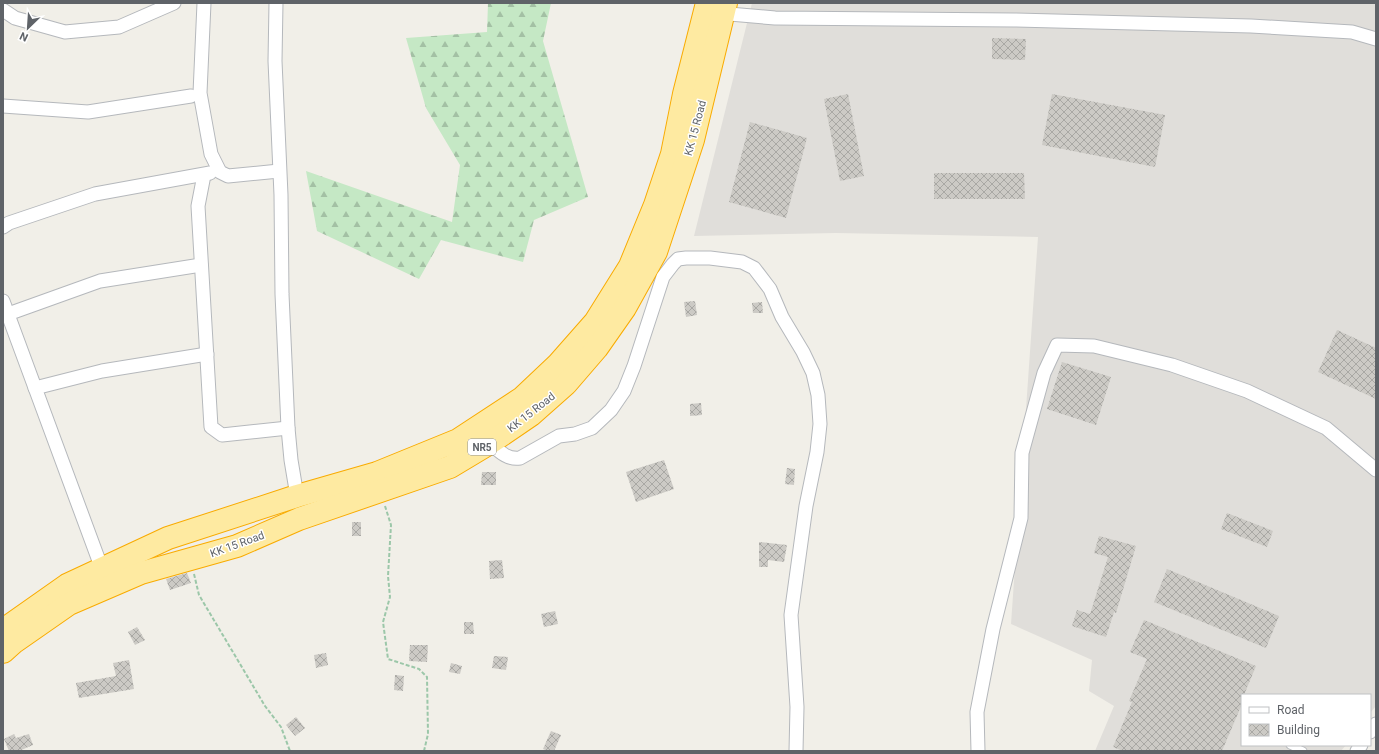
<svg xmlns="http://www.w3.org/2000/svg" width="1379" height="754" font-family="Roboto,sans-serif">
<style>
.industrial{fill:#e0deda}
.forest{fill:url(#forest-firs)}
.building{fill:url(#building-cross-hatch)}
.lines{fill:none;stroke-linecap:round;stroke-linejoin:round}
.service-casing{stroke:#b5b8bc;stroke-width:9}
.minor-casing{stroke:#b5b8bc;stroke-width:15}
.trunk-casing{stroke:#f9ab00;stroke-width:24}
.path{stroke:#9cc7a9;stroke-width:2;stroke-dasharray:4 2;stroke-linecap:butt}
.service{stroke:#fff;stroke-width:7}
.minor{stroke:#fff;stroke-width:13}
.trunk{stroke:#feeaa1;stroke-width:22}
.labels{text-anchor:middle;stroke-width:3;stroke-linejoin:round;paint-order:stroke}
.shield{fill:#fff;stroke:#8f9295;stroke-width:1}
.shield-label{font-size:10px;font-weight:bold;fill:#5f6368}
.street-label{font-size:11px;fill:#5f6368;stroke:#fff}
</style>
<defs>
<pattern id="forest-firs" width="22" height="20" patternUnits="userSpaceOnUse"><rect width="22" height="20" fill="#c5e8c5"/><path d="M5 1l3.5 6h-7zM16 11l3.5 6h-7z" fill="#a3c0a4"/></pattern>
<pattern id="building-cross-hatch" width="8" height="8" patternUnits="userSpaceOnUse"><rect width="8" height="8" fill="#cccac5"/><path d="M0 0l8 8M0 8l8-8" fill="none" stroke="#a9a8a4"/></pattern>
</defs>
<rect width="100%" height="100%" fill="#f1efe8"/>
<path class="industrial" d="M752,3H1376V706L1370,713V695H1242V745H1346L1341,751H1095L1114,706L1089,691L1092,660L1011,624L1038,237L836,233L694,236Z"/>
<path class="forest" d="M488,3H551L543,41L588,197L534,220L523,262L441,240L419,279L317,231L306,171L452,222L460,165L426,108L406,38L487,32Z"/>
<g class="building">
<path d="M992,38L1026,39L1025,60L992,59Z"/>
<path d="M848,94L864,176L840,181L824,99Z"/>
<path d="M1052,94L1165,115L1155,167L1042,145Z"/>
<path d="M750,122L807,138L786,218L729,202Z"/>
<path d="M934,173H1024L1025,199H934Z"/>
<path d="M695,301L697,315L686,317L684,302Z"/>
<path d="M762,302L763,313H753L752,303Z"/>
<path d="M1337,330L1376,348V399L1318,372Z"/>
<path d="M1062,362L1111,377L1096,425L1047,409Z"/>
<path d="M701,403L702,415L690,416V404Z"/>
<path d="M664,460L674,489L636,502L626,472Z"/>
<path d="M787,468L795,469L794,485L785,484Z"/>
<path d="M482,472H496V485H481Z"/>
<path d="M1227,513L1273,531L1267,547L1221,529Z"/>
<rect x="352" y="522" width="9" height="14"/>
<path d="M1099,536L1136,546L1116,613L1114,612L1106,637L1072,626L1077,610L1090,614L1108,557L1094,553Z"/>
<path d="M759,542L787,545L784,562L768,560V567H759Z"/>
<path d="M502,560L504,578L490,579L489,561Z"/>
<path d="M1167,569L1279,616L1266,648L1154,602Z"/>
<path d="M187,573L191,583L170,590L166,579Z"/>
<path d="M555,611L558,624L544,627L541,614Z"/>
<path d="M1144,620L1256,666L1244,695H1242V704L1222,751H1123L1113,747L1132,702L1129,701L1147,659L1130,652Z"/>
<path d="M464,622H473L474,634H464Z"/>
<path d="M137,627L145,640L135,645L128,632Z"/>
<path d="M410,645H428L427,662L409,661Z"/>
<path d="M326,653L328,665L316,668L314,655Z"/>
<path d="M494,656L508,657L506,670L492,668Z"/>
<path d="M129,660L134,689L79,698L76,683L116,676L113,663Z"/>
<path d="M451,663L462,666L460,674L449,672Z"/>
<path d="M395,675L404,676L403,691L394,690Z"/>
<path d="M296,717L305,728L295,736L286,725Z"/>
<path d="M551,731L561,735L554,751H548L543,749Z"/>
<path d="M14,734L16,738L29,734L33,745L19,751H9L4,739Z"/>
</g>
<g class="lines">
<defs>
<path id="service" d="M1290,745L1303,751"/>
<g id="minor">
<path d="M204,3L200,93L211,154L220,172L228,176L279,171"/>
<path d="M276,3L275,61L281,195L282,294L288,428L291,460L297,496"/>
<path d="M3,10L15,18L65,32L119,27L174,3"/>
<path d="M718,13L775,18L1014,20L1251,26L1352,32L1376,39"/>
<path d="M3,106L88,112L191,96"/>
<path d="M204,175L198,206L211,427L222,435L288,428"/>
<path d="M3,227L9,223L95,194L210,173"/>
<path d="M3,301L102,569"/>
<path d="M8,314L100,281L201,265"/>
<path d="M35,388L102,371L207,354"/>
<path d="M490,443C499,451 507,460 520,458L559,436L575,434L592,428L611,410L624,391L634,366L663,277L673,264L678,259L686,258H710L742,262L754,268L770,289L782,317L803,352L813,373L818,395L820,424L817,452L806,506L791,615L797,707L796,751"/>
<path d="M1370,732L1376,724"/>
<path d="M978,751L977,712L993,629L1021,518L1022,453L1044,373L1057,345L1094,346L1172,365L1247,391L1326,428L1376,470"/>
<path d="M1357,751L1361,745"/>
</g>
<g id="trunk">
<path d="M3,630L67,585L168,538L297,496L377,473L458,440L522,398L558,364L595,322L630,266L655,205L672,154L684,94L707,3"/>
<path d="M3,652L13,643L69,604L141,573L237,546L299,519L450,467L490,443L531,415L566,384L597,348L625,308L656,252L693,140L726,3"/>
</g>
</defs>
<use href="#service" class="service-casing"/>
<use href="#minor" class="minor-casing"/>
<use href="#trunk" class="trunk-casing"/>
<g class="path">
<path d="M385,506L391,525L388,576L390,597L383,622L388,659L419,669L427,677L428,734L424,751"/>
<path d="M194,574L199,595L265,706L281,727L290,751"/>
</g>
<use href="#service" class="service"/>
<use href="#minor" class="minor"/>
<use href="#trunk" class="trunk"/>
</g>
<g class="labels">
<rect class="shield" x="468" y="439" width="28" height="16" rx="3"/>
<g class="shield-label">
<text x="482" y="451">NR5</text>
</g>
<g class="street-label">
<text transform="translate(695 128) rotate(-75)" y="4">KK 15 Road</text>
<text transform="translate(531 412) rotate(-38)" y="4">KK 15 Road</text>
<text transform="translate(237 544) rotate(-20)" y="4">KK 15 Road</text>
</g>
</g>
<rect width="1379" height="754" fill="none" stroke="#5f6368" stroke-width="8"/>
<rect x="1241" y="694" width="130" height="52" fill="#ffffff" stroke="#bfc1c3"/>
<rect x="1249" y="707" width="20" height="6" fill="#ffffff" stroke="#bfc1c3"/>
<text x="1277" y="714" font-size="12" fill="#5f6368">Road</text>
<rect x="1249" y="724" width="20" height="12" fill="url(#building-cross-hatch)" stroke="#bfc1c3"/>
<text x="1277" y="734" font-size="12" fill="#5f6368">Building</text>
<g transform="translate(28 28) rotate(205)" stroke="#ffffff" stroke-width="3" paint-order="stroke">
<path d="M0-3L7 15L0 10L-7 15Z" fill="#5f6368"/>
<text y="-6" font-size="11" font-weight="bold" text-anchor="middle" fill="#5f6368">N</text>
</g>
</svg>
